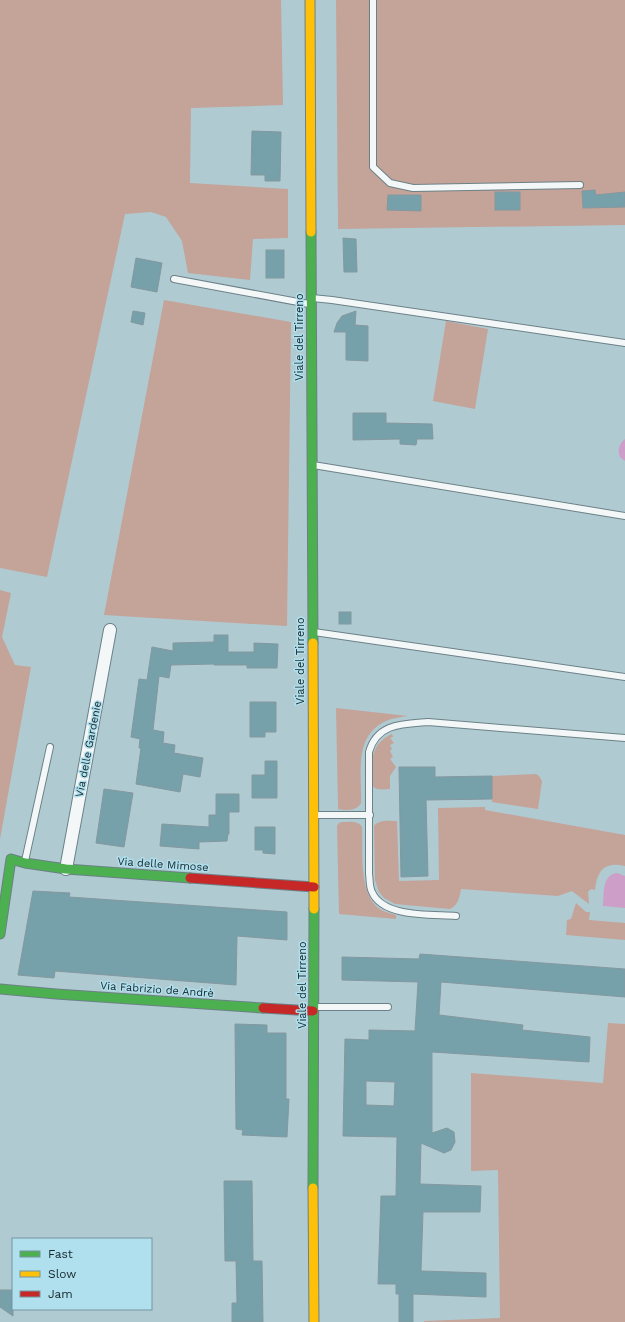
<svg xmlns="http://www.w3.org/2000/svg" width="625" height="1322" font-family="'Work Sans',sans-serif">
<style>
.green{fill:#c4a399}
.water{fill:#cd9ec8}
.building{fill:#76a0aa;stroke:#84989e;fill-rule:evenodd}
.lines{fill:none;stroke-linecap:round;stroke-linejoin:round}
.lane-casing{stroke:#6c8187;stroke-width:8}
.street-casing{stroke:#6c8187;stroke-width:14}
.fast-casing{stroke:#6c8187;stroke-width:11}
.slow-casing{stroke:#6c8187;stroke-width:11}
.jam-casing{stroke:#6c8187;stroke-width:11}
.lane{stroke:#f3f7f8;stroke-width:6}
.street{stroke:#f3f7f8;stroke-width:12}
.fast{stroke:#4caf50;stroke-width:9}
.slow{stroke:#ffc107;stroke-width:9}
.jam{stroke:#c62828;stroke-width:9}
.labels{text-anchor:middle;stroke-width:3;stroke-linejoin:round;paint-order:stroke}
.street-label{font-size:11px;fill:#15282d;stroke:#b0dfed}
</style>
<rect width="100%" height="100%" fill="#b0cad2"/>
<g class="green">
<path d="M0,0H281L283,105L191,108L190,183L288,189V238L253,239L250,280L188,273L182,241L166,217L151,212L125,214L47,577L0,568Z"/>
<path d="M336,0H625V225L338,229Z"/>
<path d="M164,300L291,322L287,626L104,615Z"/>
<path d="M446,321L488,329L475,409L433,401Z"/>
<path d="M0,590L11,593L2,637L15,665L31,667L0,839Z"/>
<path d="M336,708L408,716C401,717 393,718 386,721C353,736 362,774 361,803C357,811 346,811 338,809V805Z"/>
<path d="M392,734L393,737L390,738L394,743L390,745L392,749L390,751L393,757L390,759L396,767L390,776V789C385,789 376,791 373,786C372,764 368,745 392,734Z"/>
<path d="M536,774L539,776L542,781L538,809L492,802V776Z"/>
<path d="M485,807V810L625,835V866C605,861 597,870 595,890L591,889L588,892L589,904L572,891L558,896L461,889C460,896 458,906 450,909L395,904L384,898L379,892L375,880L374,826C379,819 390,821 397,821L399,881L439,880L438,808Z"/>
<path d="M342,822C349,822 358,820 362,827C363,850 359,889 376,906C381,911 389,913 396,915V919L339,914L337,826L339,823Z"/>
<path d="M576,903L586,912H590L589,920L625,923V940L566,935L567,920L571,919Z"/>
<path d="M608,1023L625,1024V1322H424V1321L500,1318L498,1170L471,1171V1073L603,1083Z"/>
</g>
<g class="water">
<path d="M625,439V461L620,457C617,450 619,444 625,439Z"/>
<path d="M617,873L625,876V908L603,906C604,893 602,875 617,873Z"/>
</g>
<g class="building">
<path d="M252,131L281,132L280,181H265V175H251Z"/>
<path d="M595,190L596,195L625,192V207L583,208L582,191Z"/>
<rect x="495" y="192" width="25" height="18"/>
<path d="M388,195H421V211L387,210Z"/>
<path d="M343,238L356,239L357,272H344Z"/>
<rect x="266" y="250" width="18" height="28"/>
<path d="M136,258L162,263L157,292L131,287Z"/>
<path d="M133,311L145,313L143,325L131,322Z"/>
<path d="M356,311L355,325L368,326V361L346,360V332H334L337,323L342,316Z"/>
<path d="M353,413H386V423L432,424L433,439H417L416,445L400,444V439L353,440Z"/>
<rect x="339" y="612" width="12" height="12"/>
<path d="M214,635H228V652H254V643L278,644L277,668H247V665H214V664L171,665L169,678L159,676L153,730L164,732L163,743L175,745L174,753L203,758L200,777L183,774L180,792L136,784L141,748H139L140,739L131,737L139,679L147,680L152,647L173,651V643L214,642Z"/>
<path d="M250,702H276V732H265V737H250Z"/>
<path d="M265,761H277V798H252V775H265Z"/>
<path d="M399,767H435V777L492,776V799L426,800L428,876L401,877Z"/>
<path d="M104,789L133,793L124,847L96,843Z"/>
<path d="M216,794H239V812H229V834H228L227,841L199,842V849L160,846L162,824L209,827V815H216Z"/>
<path d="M255,827H275V854L263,853V850H255Z"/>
<path d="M33,891L70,893L69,897L287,912V940L237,936L236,985L55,971L54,978L18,975Z"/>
<path d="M420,954L625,969V997L441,982L439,1015L523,1025L522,1030L590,1037L589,1062L432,1052V1133L447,1128L454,1132L455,1142L451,1150L444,1153L421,1143L420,1184L481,1186L480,1212H423L421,1271L486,1273V1297L413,1294V1322H399V1294H396V1284H378L381,1196H396L397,1137L343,1136L345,1039L369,1040V1030L415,1031L418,982L342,980V957L419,959ZM366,1081L395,1082L394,1106L366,1105Z"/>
<path d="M235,1024L267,1025V1033H286V1099H289L287,1137L242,1135L243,1130L236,1129Z"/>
<path d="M224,1181H252L253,1261H262L263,1322H232V1303H237L236,1261H225Z"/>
<path d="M0,1290H13V1316L0,1307Z"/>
</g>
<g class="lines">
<defs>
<g id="lane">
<path d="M373,0V167L390,183L413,188L580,185"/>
<path d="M174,279L309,304"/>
<path d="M312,298L332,300L625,343"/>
<path d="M313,465L625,516"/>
<path d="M314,632L625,677"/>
<path d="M315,815H370"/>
<path d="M25,861L50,747"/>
<path d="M456,916C432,914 383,918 372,892C369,886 370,880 369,874V752C377,723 403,724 428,722L625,738"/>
<path d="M316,1007H388"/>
</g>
<path id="street" d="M66,869L110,630"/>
<g id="fast">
<path d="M311,232L313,643"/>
<path d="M0,934L11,859L25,863L66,869L190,878"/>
<path d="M0,989L56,994L263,1008"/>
<path d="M313,1188L314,909"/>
</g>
<g id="slow">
<path d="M310,0L311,232"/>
<path d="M313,643L314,909"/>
<path d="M313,1188L314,1322"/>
</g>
<g id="jam">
<path d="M190,878L314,887"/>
<path d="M263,1008L313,1011"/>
</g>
</defs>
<use href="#lane" class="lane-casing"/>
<use href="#street" class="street-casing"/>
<use href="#fast" class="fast-casing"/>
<use href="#slow" class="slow-casing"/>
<use href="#jam" class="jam-casing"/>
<use href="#lane" class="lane"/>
<use href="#street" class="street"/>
<use href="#fast" class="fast"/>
<use href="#slow" class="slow"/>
<use href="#jam" class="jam"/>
</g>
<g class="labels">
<g class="street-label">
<text transform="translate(299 337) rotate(-90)" y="4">Viale del Tirreno</text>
<text transform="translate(300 661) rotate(-90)" y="4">Viale del Tirreno</text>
<text transform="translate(88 749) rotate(-79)" y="4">Via delle Gardenie</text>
<text transform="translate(163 864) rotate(4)" y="4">Via delle Mimose</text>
<text transform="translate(302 985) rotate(-90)" y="4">Viale del Tirreno</text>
<text transform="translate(157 989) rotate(4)" y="4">Via Fabrizio de Andrè</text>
</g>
</g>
<rect x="12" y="1238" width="140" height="72" fill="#b0dfed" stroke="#7296a0"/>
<rect x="20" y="1251" width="20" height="6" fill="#4caf50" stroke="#7296a0"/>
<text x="48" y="1258" font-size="12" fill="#15282d">Fast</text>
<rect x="20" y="1271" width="20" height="6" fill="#ffc107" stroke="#7296a0"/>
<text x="48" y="1278" font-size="12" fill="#15282d">Slow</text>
<rect x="20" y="1291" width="20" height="6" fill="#c62828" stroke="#7296a0"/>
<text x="48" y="1298" font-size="12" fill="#15282d">Jam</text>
</svg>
